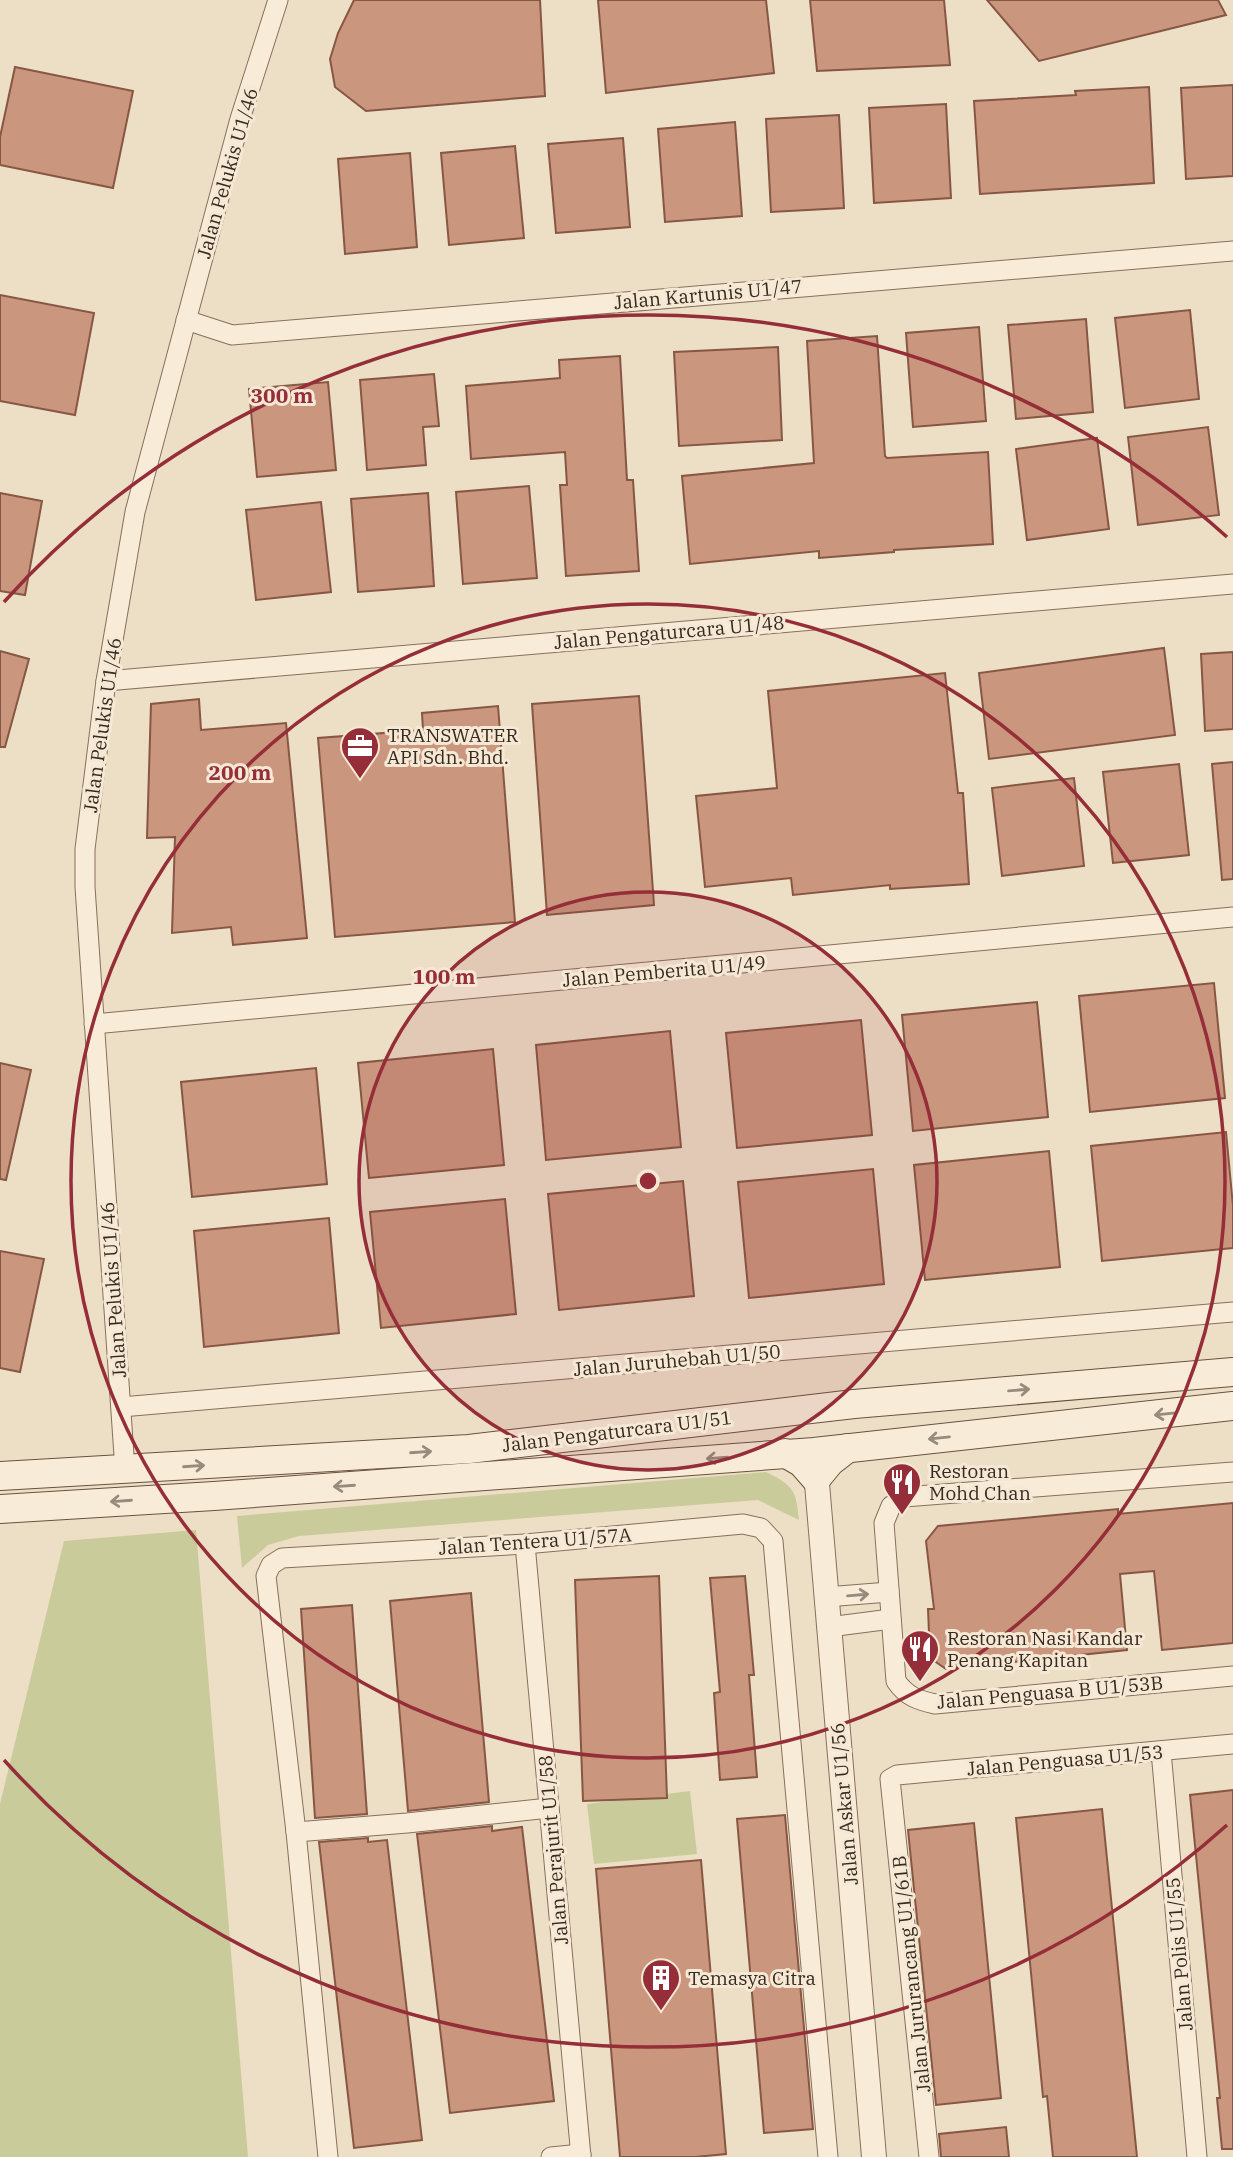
<svg xmlns="http://www.w3.org/2000/svg" width="1233" height="2157" font-family="'IBM Plex Serif',serif">
<style>
.green{fill:#cacb9a}
.building{fill:#ca967d;stroke:#875743;stroke-width:2}
.lines{fill:none;stroke-linecap:round;stroke-linejoin:round}
.minor-casing{stroke:#886f5c;stroke-width:21}
.tertiary-casing{stroke:#886f5c;stroke-width:26}
.secondary-casing{stroke:#6a513f;stroke-width:30}
.minor{stroke:#f8ecd9;stroke-width:19}
.tertiary{stroke:#f8ecd9;stroke-width:24}
.secondary{stroke:#f8ecd9;stroke-width:28}
.oneway{stroke:#988a7c}
.ring{fill:none;stroke:#952e38;stroke-width:3.5}
.labels{text-anchor:middle;stroke-width:6;stroke-linejoin:round;paint-order:stroke}
.street-label{font-size:19px;fill:#39291f;stroke:#f5e9d5}
.poi-label{font-size:19px;fill:#39291f;stroke:#f5e9d5;text-anchor:start}
.centre{fill:#952e38;stroke:#f5e9d5;stroke-width:3.5}
.ring-label{font-size:21px;text-anchor:middle;font-weight:bold;fill:#952e38;stroke:#f5e9d5;stroke-width:6;stroke-linejoin:round;paint-order:stroke}
</style>
<rect width="100%" height="100%" fill="#eddec6"/>
<g class="green">
<path d="M766,1472C794,1486 796,1490 799,1520L758,1500L299,1536L268,1545L242,1568L237,1516Z"/>
<path d="M196,1530L248,2157H0V1804L64,1541Z"/>
<path d="M690,1791L697,1854L594,1864L587,1804Z"/>
</g>
<g class="building">
<path d="M354,0H540L545,96L366,111L335,87L330,59L338,33Z"/>
<path d="M598,0H766L774,73L606,93Z"/>
<path d="M810,0H944L950,65L817,71Z"/>
<path d="M987,0H1218L1226,15L1039,61Z"/>
<path d="M15,67L133,91L113,188L0,165V137Z"/>
<path d="M1233,85V176L1186,179L1181,88Z"/>
<path d="M1149,87L1154,183L980,194L974,101L1076,95L1075,91Z"/>
<path d="M946,104L951,198L874,203L869,108Z"/>
<path d="M839,115L844,208L771,212L766,119Z"/>
<path d="M735,122L742,216L665,222L658,129Z"/>
<path d="M623,138L630,227L556,233L548,144Z"/>
<path d="M515,146L524,238L449,245L441,153Z"/>
<path d="M410,153L417,247L345,254L338,159Z"/>
<path d="M0,295L94,313L75,415L0,401Z"/>
<path d="M1190,310L1199,399L1125,408L1115,318Z"/>
<path d="M1086,319L1093,412L1016,419L1008,325Z"/>
<path d="M979,327L986,421L913,427L906,333Z"/>
<path d="M877,336L885,456L887,458L988,452L993,544L894,550V552L819,558V551L690,564L682,476L814,463L807,341Z"/>
<path d="M778,347L782,440L679,446L674,352Z"/>
<path d="M620,356L627,480H633L639,571L566,576L560,485H567L565,452L471,459L466,386L560,378L559,360Z"/>
<path d="M434,374L439,426L423,427L426,465L367,470L360,380Z"/>
<path d="M328,382L336,470L257,477L249,389Z"/>
<path d="M1208,427L1219,515L1138,525L1128,437Z"/>
<path d="M1097,438L1109,529L1027,540L1016,449Z"/>
<path d="M529,486L537,578L463,584L456,492Z"/>
<path d="M0,493L42,501L25,595L0,591Z"/>
<path d="M428,493L434,586L358,592L351,499Z"/>
<path d="M321,502L331,592L256,600L246,510Z"/>
<path d="M1164,648L1175,735L989,759L979,673Z"/>
<path d="M0,651L29,659L5,747H0Z"/>
<path d="M1233,652V729L1205,731L1201,654Z"/>
<path d="M945,673L958,793H963L969,884L890,889V885L793,895L791,878L705,887L696,796L777,788L768,691Z"/>
<path d="M639,696L654,905L547,915L532,704Z"/>
<path d="M199,699L201,730L286,723L307,938L233,945L231,927L172,933L175,837L147,838L151,704Z"/>
<path d="M498,706L515,922L335,937L318,738L423,730L422,713Z"/>
<path d="M1233,762V879L1222,880L1212,764Z"/>
<path d="M1179,764L1189,855L1113,863L1103,772Z"/>
<path d="M1074,778L1084,866L1002,876L992,788Z"/>
<path d="M1214,983L1225,1098L1090,1112L1079,996Z"/>
<path d="M1037,1002L1048,1117L913,1131L902,1015Z"/>
<path d="M861,1020L872,1135L737,1148L726,1033Z"/>
<path d="M670,1031L681,1147L546,1160L536,1045Z"/>
<path d="M493,1049L504,1165L369,1178L358,1063Z"/>
<path d="M0,1063L31,1070L6,1180L0,1179Z"/>
<path d="M316,1068L327,1184L192,1197L181,1082Z"/>
<path d="M1226,1132L1233,1206V1248L1102,1261L1091,1146Z"/>
<path d="M1049,1151L1060,1267L925,1280L914,1165Z"/>
<path d="M873,1169L884,1284L749,1298L738,1182Z"/>
<path d="M683,1181L694,1296L559,1310L548,1194Z"/>
<path d="M505,1199L516,1314L381,1328L370,1212Z"/>
<path d="M329,1218L339,1333L204,1347L194,1231Z"/>
<path d="M0,1251L44,1259L20,1372L0,1368Z"/>
<path d="M1233,1503V1643L1162,1650L1154,1571L1120,1574L1127,1650L946,1669L930,1658L928,1609H934L926,1541L938,1526L1118,1509V1514Z"/>
<path d="M659,1576L667,1798L583,1801L575,1580Z"/>
<path d="M745,1576L754,1675H749L757,1777L720,1780L714,1693L720,1692L710,1578Z"/>
<path d="M471,1593L489,1802L408,1811L390,1601Z"/>
<path d="M352,1605L367,1814L315,1818L301,1609Z"/>
<path d="M1233,1790V2149H1222L1217,2098H1220L1190,1795Z"/>
<path d="M1102,1809L1137,2157H1053L1047,2096L1043,2097L1016,1818Z"/>
<path d="M785,1815L813,2129L764,2133L737,1819Z"/>
<path d="M974,1823L1001,2098L936,2105L908,1830Z"/>
<path d="M492,1826V1831L522,1827L554,2101L450,2113L417,1834Z"/>
<path d="M368,1838V1842L387,1840L422,2140L354,2148L319,1842Z"/>
<path d="M701,1860L726,2154L695,2157H620L596,1869Z"/>
<path d="M1006,2127L1009,2157H941L939,2134Z"/>
</g>
<g class="lines">
<defs>
<g id="minor">
<path d="M186,320L232,335L1233,251"/>
<path d="M106,681L1233,584"/>
<path d="M94,1024L1233,917"/>
<path d="M121,1407L1233,1312"/>
<path d="M125,1470L85,887V849L106,681L135,512L240,119L278,0"/>
<path d="M1233,1472L904,1497L891,1506L884,1523L896,1681C907,1697 918,1700 935,1704L1233,1676"/>
<path d="M525,1544L581,2157"/>
<path d="M826,1597L889,1592"/>
<path d="M829,1627L891,1619"/>
<path d="M1161,1751L1197,2157"/>
<path d="M296,1832L407,1823L549,1808"/>
<path d="M328,2157L296,1832L266,1576L271,1565L282,1558L525,1544L743,1524L761,1528L773,1541L828,2157"/>
<path d="M551,2157L581,2154"/>
<path d="M929,2157L890,1779L897,1775L1233,1744"/>
</g>
<path id="tertiary" d="M815,1460L874,2157"/>
<g id="secondary">
<path d="M785,1453L802,1463L816,1479L830,1462L848,1448"/>
<path d="M0,1476L469,1449L854,1404L1233,1372"/>
<path d="M0,1509L214,1496L814,1452L1233,1406"/>
</g>
</defs>
<use href="#minor" class="minor-casing"/>
<use href="#tertiary" class="tertiary-casing"/>
<use href="#secondary" class="secondary-casing"/>
<use href="#minor" class="minor"/>
<use href="#tertiary" class="tertiary"/>
<use href="#secondary" class="secondary"/>
</g>
<defs><path id="oneway-shaft" d="M-6 0H5M1.5-3L5.5 0L1.5 3" fill="none" stroke-width="1.6" stroke-linecap="round" stroke-linejoin="round" transform="scale(1.75)"/></defs>
<g class="oneway">
<use href="#oneway-shaft" transform="translate(1019 1390) rotate(-5)"/>
<use href="#oneway-shaft" transform="translate(1165 1414) rotate(174)"/>
<use href="#oneway-shaft" transform="translate(939 1438) rotate(174)"/>
<use href="#oneway-shaft" transform="translate(421 1452) rotate(-4)"/>
<use href="#oneway-shaft" transform="translate(717 1458) rotate(176)"/>
<use href="#oneway-shaft" transform="translate(194 1466) rotate(-4)"/>
<use href="#oneway-shaft" transform="translate(344 1486) rotate(176)"/>
<use href="#oneway-shaft" transform="translate(121 1501) rotate(176)"/>
<use href="#oneway-shaft" transform="translate(858 1595) rotate(-5)"/>
</g>
<circle cx="648" cy="1181" r="289" fill="#952e38" fill-opacity=".12"/>
<g class="ring">
<circle cx="648" cy="1181" r="289"/>
<circle cx="648" cy="1181" r="577"/>
<path d="M1227 1825A866 866 0 0 1 4 1760M4 602A866 866 0 0 1 1227 537"/>
</g>
<defs>
<symbol id="office-pin" viewBox="-11 -11 22 30"><path d="M0 17L-7.5 6A9.5 9.5 0 1 1 7.5 6Z" fill="#952e38" stroke="#f5e9d5"/><path d="M-6-3h4V-5.5h4V-3h4V5H-6ZM-1-4.5V-3h2v-1.5ZM-6 0V1H6V0Z" fill="#fff"/></symbol>
<symbol id="restaurant-pin" viewBox="-11 -11 22 30"><path d="M0 17L-7.5 6A9.5 9.5 0 1 1 7.5 6Z" fill="#952e38" stroke="#f5e9d5"/><path d="M-5-6h1v4h1v-4h1v4h1v-4h1v5L-1.5 .5V6h-2V.5L-5-1ZM5-6V6H3V1.5H1.5Q1.5-4 5-6Z" fill="#fff"/></symbol>
<symbol id="building-pin" viewBox="-11 -11 22 30"><path d="M0 17L-7.5 6A9.5 9.5 0 1 1 7.5 6Z" fill="#952e38" stroke="#f5e9d5"/><path d="M-4-6H4V6H1V3H-1V6H-4ZM-2.5-4.3h1.7v1.8h-1.7ZM.8-4.3h1.7v1.8H.8ZM-2.5-1h1.7V.8h-1.7ZM.8-1h1.7V.8H.8Z" fill="#fff"/></symbol>
</defs>
<g fill-rule="evenodd">
<use href="#office-pin" x="338" y="724" width="44" height="60"/>
<use href="#restaurant-pin" x="880" y="1460" width="44" height="60"/>
<use href="#restaurant-pin" x="898" y="1627" width="44" height="60"/>
<use href="#building-pin" x="639" y="1956" width="44" height="60"/>
</g>
<g class="labels">
<g class="street-label">
<text transform="translate(227 173) rotate(-74)" y="7">Jalan Pelukis U1/46</text>
<text transform="translate(708 294) rotate(-5)" y="7">Jalan Kartunis U1/47</text>
<text transform="translate(669 632) rotate(-5)" y="7">Jalan Pengaturcara U1/48</text>
<text transform="translate(102 725) rotate(-82)" y="7">Jalan Pelukis U1/46</text>
<text transform="translate(664 971) rotate(-5)" y="7">Jalan Pemberita U1/49</text>
<text transform="translate(113 1290) rotate(-94)" y="7">Jalan Pelukis U1/46</text>
<text transform="translate(677 1360) rotate(-5)" y="7">Jalan Juruhebah U1/50</text>
<text transform="translate(617 1431) rotate(-7)" y="7">Jalan Pengaturcara U1/51</text>
<text transform="translate(535 1541) rotate(-4)" y="7">Jalan Tentera U1/57A</text>
<text transform="translate(1050 1692) rotate(-5)" y="7">Jalan Penguasa B U1/53B</text>
<text transform="translate(1065 1760) rotate(-5)" y="7">Jalan Penguasa U1/53</text>
<text transform="translate(844 1804) rotate(-95)" y="7">Jalan Askar U1/56</text>
<text transform="translate(553 1850) rotate(-95)" y="7">Jalan Perajurit U1/58</text>
<text transform="translate(1179 1954) rotate(-95)" y="7">Jalan Polis U1/55</text>
<text transform="translate(911 1974) rotate(-96)" y="7">Jalan Jururancang U1/61B</text>
</g>
<g class="poi-label">
<text x="387" y="742">TRANSWATER<tspan x="387" dy="22">API Sdn. Bhd.</tspan></text>
<text x="929" y="1478">Restoran<tspan x="929" dy="22">Mohd Chan</tspan></text>
<text x="947" y="1645">Restoran Nasi Kandar<tspan x="947" dy="22">Penang Kapitan</tspan></text>
<text x="688" y="1985">Temasya Citra</text>
</g>
</g>
<circle cx="648" cy="1181" r="10" class="centre"/>
<g class="ring-label">
<text x="282" y="403">300 m</text>
<text x="240" y="780">200 m</text>
<text x="444" y="984">100 m</text>
</g>
</svg>
